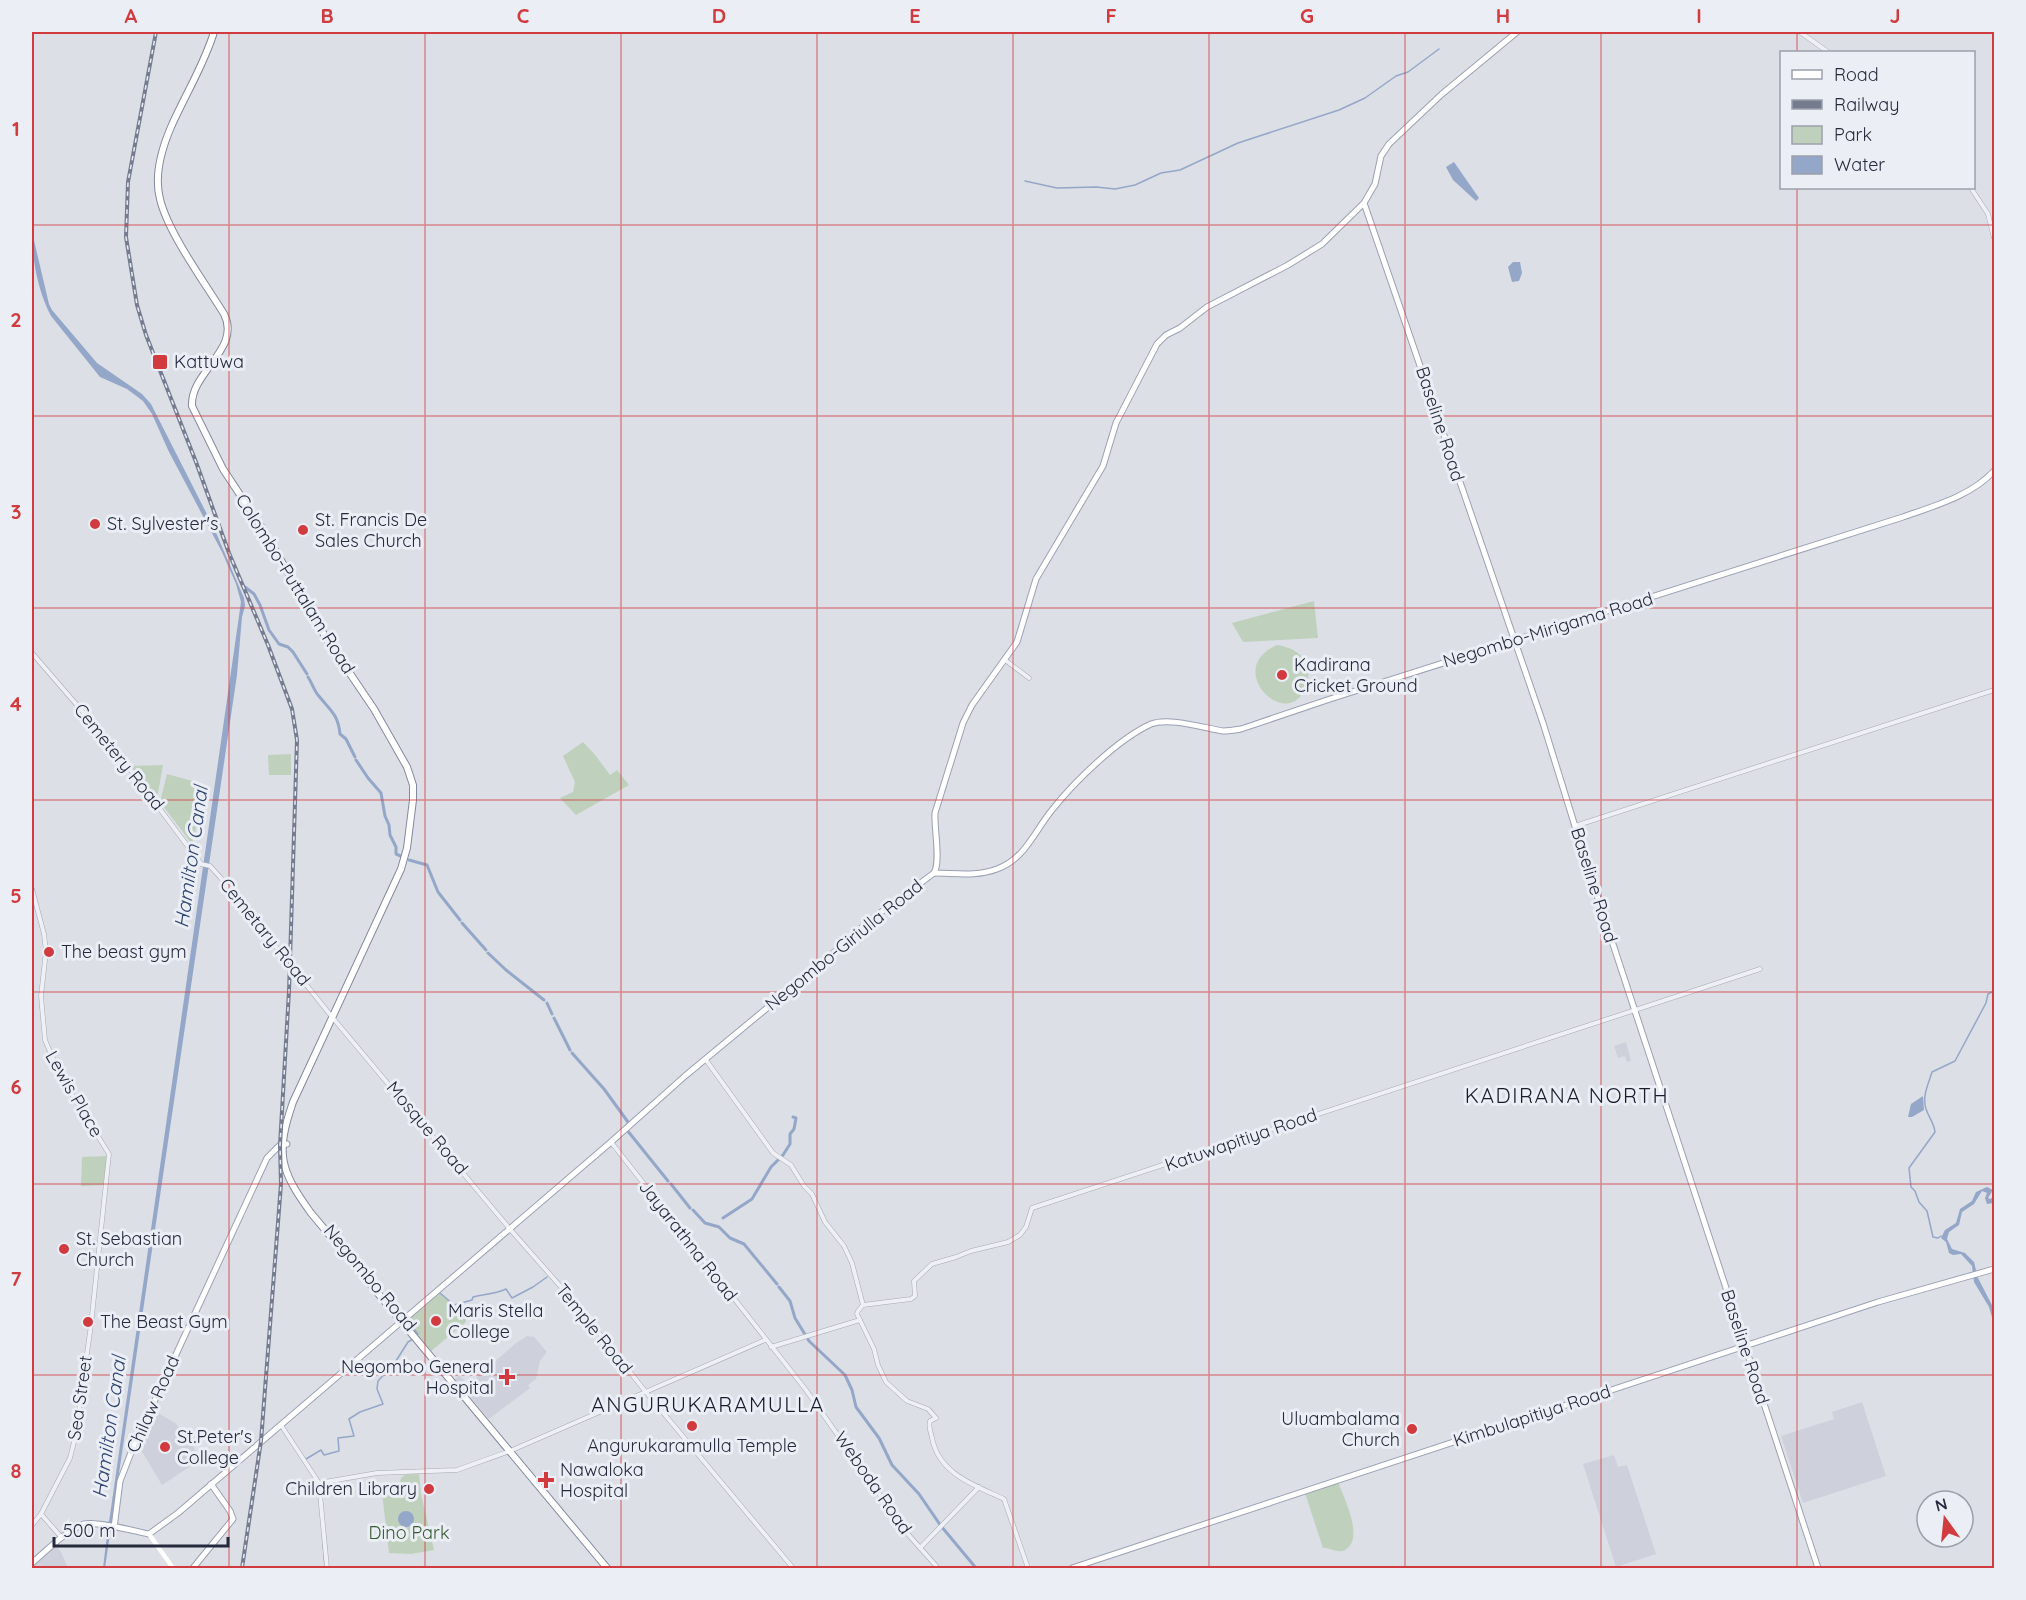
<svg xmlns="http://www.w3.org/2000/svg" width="2026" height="1600" font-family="Quicksand,sans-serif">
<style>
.built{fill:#ced1db}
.green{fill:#bfd1bd}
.water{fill:#95a7c8}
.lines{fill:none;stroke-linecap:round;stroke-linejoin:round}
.stream{stroke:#95a7c8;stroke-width:1.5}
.canal{stroke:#95a7c8;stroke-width:3}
.tertiary-casing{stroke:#a5a9b3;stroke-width:5}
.primary-casing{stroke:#9ba1b2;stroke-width:7}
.trunk-casing{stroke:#838a9d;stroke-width:8}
.tertiary{stroke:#eef0f5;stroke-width:4}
.secondary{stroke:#fff;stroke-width:4.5}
.primary{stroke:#fff;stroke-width:5}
.trunk{stroke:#fff;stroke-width:6}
.rail-casing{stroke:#757c90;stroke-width:4}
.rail{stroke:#ebeef4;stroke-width:1.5;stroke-dasharray:4.5;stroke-linecap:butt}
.grid{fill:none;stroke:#d13b3f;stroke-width:1.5;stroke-opacity:0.55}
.poi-dot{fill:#d13b3f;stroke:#ebeef4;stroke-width:2}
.labels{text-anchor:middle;stroke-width:6;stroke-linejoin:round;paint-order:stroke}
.poi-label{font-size:18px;fill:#252b3d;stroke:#ebeef4;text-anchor:start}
.street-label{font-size:18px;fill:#252b3d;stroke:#ebeef4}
.park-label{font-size:18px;fill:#355932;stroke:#ebeef4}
.water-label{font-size:20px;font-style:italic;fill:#2f4471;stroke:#ebeef4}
.quarter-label{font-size:21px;letter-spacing:1.5px;fill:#181c2d;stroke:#ebeef4}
.neatline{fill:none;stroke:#d13b3f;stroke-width:2}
.grid-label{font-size:20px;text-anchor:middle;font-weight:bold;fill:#d13b3f}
</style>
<rect width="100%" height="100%" fill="#dcdfe6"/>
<g class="built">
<path d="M1626,1042L1631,1061L1627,1062L1625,1056L1618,1058L1614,1046Z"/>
<path d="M527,1336L534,1337L547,1352L540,1361L536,1379L528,1385L530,1388L489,1419L455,1379L459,1375L468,1385L516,1343Z"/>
<path d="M1862,1402L1886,1476L1803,1503L1781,1436L1834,1419L1832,1412Z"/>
<path d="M151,1409L175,1423L190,1440L200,1460L162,1485L143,1453L134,1445Z"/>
<path d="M1614,1455L1618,1467L1627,1465L1656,1554L1616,1567L1583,1464Z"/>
<path d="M55,1545L61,1552L68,1568H35L32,1564Z"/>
</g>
<g class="green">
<path d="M1314,601L1318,638L1243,642L1232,623Z"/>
<path d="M1277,645C1297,648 1313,660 1307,683C1292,737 1220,670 1277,645Z"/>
<path d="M583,742L596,756L610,775L617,770L629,785L576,815L560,798L573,792L575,782L563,756Z"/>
<path d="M291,754V775H269L268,755Z"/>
<path d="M163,765L157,798L131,766Z"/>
<path d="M167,774L207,785L192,844L160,802Z"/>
<path d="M107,1156L104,1185L81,1186L82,1157Z"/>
<path d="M438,1290L466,1319V1322L431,1351L404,1318Z"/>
<path d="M419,1474L421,1494L434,1550L411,1554L389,1553L381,1484L400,1482L401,1478L405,1475Z"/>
<path d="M1338,1482C1344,1498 1365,1539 1345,1550C1337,1554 1330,1547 1323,1548L1305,1493Z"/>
</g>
<g class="water">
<path d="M1454,162L1479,198L1476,201L1453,180L1446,167Z"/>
<path d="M32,232L49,304L52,310L97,363L142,394L151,404L214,528L244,598L245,606L242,617L237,675L105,1568H103L106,1543L241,602L236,584L222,552L169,452L152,414L143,401L127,389L100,377L51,316C38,291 32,260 32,232Z"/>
<path d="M1513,262H1520L1522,273L1519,281L1512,282L1508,267Z"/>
<path d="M1923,1096L1924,1110L1912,1117H1908L1911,1104Z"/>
<path d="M1987,1187L1993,1190L1988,1198L1990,1199L1994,1197V1203L1987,1204L1985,1198L1987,1193L1982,1191L1974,1204L1962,1212L1959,1225L1949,1232L1947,1239L1952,1249L1965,1253L1974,1262L1978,1278L1994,1309V1324L1989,1307L1974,1282L1972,1266L1961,1254L1953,1255L1949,1253L1946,1242L1941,1238L1945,1230L1956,1223L1960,1209L1972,1201L1976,1192Z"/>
<circle cx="406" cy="1519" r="8"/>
</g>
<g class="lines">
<g class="stream">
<path d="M1025,181L1057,188L1096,187L1115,189L1135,185L1161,173L1180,170L1238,143L1339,110L1365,98L1396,76L1408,72L1439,49"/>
<path d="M1941,1236L1938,1238L1933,1237L1927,1211L1919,1202L1915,1191L1911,1187L1909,1168L1935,1132C1934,1123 1929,1118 1926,1109C1922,1096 1928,1085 1932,1072L1955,1061L1986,1003L1988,994L1994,991"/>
<path d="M440,1293L454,1305L472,1300L473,1297C484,1294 496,1294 506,1289L512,1298L533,1287L547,1277"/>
<path d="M406,1319L418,1334"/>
<path d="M306,1459L321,1450L324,1455L339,1451L338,1438L354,1436L349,1419L360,1412L383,1404L377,1389L378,1381L394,1364L408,1342L413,1339"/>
<path d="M323,1542L325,1568"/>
</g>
<g class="canal">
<path d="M245,587L254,594L260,605L269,630L279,644L288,647L293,652L307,674"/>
<path d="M308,677C312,683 314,690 318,695C330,710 338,714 340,734L346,739L355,757"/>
<path d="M356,760L368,778L381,793L385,816L389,825L390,835L396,847V854L403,857"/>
<path d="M409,860L427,865L438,892L460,920"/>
<path d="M462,923L486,950"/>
<path d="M488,953L506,970L544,1000"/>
<path d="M547,1003L552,1014"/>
<path d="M554,1018L570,1050"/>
<path d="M572,1053L604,1089L628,1122V1125"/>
<path d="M627,1130L668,1181"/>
<path d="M671,1184L690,1208"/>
<path d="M693,1210L705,1223L719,1227L730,1238L744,1244L777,1284"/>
<path d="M723,1218L752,1199L771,1167L783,1155L790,1144V1134L794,1129L796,1118L793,1117"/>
<path d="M779,1287L790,1301L795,1318L809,1341L845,1375L852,1390L856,1407L879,1438L892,1465L919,1494L941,1526L976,1568"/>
</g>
<defs>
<g id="tertiary">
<path d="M1800,32L1828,52"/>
<path d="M1971,188L1988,214L1994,238"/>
<path d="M32,653L115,749L201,864L210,866L220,877L332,1017L509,1228L576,1304L645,1391L793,1568"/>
<path d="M1005,660L1029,678"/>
<path d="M1575,826L1994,690"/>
<path d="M32,889L44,934L46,951L41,996L45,1040L60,1075L109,1154L91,1325L75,1438L70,1458L41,1514L32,1525"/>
<path d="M706,1060L773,1153L791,1165L804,1186L812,1194L825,1222L844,1246L852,1263L863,1305"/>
<path d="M611,1142L806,1390L906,1532L938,1568"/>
<path d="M771,1347L860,1320"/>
<path d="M281,1425L319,1483L327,1568"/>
<path d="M319,1483L377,1473L457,1470L510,1451L765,1340"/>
<path d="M41,1514L62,1538"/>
<path d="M920,1548L979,1487"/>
<path d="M1028,1568L1004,1499C974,1485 939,1474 932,1438C931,1432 928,1427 930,1421L936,1418L928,1409L907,1401L886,1382L878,1365L874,1349L857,1314L858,1311L863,1305L911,1299L915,1296L914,1281L932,1264L956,1257L971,1251L1008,1242L1020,1235L1026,1227L1032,1208L1760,969"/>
</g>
<g id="primary">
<path d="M1364,203L1543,723L1587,865L1818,1568"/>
<path d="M934,873C955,873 976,877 997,869C1025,859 1034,832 1052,810C1074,782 1118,739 1151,724C1169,717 1204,728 1223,731C1229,731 1235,730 1241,729L1330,699L1903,517C1934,506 1971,496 1994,471"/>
<path d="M114,1528L120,1481L134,1445L267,1158L280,1145L287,1144"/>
<path d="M32,1563C45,1552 68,1529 84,1524C97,1521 134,1531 149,1534L178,1513L611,1142L685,1076L837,950L869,921L934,873C941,862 934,828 935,813L963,723L972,705L1017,642L1036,579L1103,466L1116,423L1157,344L1166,335L1180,328L1207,307L1288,265L1322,244L1364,203L1375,184L1381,156L1389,144L1442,94L1517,32"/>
<path d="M193,1568L233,1519L230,1511L211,1484"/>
<path d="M1072,1568L1878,1302L1994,1269"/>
</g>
<path id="trunk" d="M214,32C204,65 185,95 171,127C162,148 154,176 160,199C168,233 205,283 224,314C242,349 190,372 192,406L223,469L264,531L326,638L374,709L407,767L413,785V800L407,848L401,869L293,1102C275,1154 280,1170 311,1213L607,1568"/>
</defs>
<use href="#tertiary" class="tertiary-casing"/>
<use href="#primary" class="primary-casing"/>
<use href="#trunk" class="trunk-casing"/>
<use href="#tertiary" class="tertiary"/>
<path class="secondary" d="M149,1534L173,1568"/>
<use href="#primary" class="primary"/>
<use href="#trunk" class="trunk"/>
<defs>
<path id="rail" d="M156,32L128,182L126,237L137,305L146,335L196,462L229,553L268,645L292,709L297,740L289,991L280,1145L281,1184L261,1441L242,1568"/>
</defs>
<use href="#rail" class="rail-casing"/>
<use href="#rail" class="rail"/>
</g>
<path class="grid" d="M229,32V1568M425,32V1568M621,32V1568M817,32V1568M1013,32V1568M1209,32V1568M1405,32V1568M1601,32V1568M1797,32V52M1797,188V1568M32,225H1994M32,416H1994M32,608H1994M32,800H1994M32,992H1994M32,1184H1994M32,1375H1994"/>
<g class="poi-dot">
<rect x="152" y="354" width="16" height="16" rx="3"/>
<circle cx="95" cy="524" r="6"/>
<circle cx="303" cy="530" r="6"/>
<circle cx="1282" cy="675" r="6"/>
<circle cx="49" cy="952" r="6"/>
<circle cx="64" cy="1249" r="6"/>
<circle cx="436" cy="1321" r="6"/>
<circle cx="88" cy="1322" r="6"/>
<path d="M504 1368h6v6h6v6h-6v6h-6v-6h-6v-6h6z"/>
<circle cx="692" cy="1426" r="6"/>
<circle cx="1412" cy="1429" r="6"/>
<circle cx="165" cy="1447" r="6"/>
<path d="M543 1471h6v6h6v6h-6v6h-6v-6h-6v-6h6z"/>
<circle cx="429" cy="1489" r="6"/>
</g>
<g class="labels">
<g class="poi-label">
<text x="174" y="368">Kattuwa</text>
<text x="315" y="526">St. Francis De<tspan x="315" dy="21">Sales Church</tspan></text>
<text x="107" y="530">St. Sylvester's</text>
<text x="1294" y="671">Kadirana<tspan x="1294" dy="21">Cricket Ground</tspan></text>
<text x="61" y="958">The beast gym</text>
<text x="76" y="1245">St. Sebastian<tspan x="76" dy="21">Church</tspan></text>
<text x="448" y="1317">Maris Stella<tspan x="448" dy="21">College</tspan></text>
<text x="100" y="1328">The Beast Gym</text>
<text x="494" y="1373" text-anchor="end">Negombo General<tspan x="494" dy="21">Hospital</tspan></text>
<text x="1400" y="1425" text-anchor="end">Uluambalama<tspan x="1400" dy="21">Church</tspan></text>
<text x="177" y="1443">St.Peter's<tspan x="177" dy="21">College</tspan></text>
<text x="692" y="1452" text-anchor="middle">Angurukaramulla Temple</text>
<text x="560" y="1476">Nawaloka<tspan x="560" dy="21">Hospital</tspan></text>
<text x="417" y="1495" text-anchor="end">Children Library</text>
</g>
<g class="street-label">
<text transform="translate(1440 424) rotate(72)" y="6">Baseline Road</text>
<text transform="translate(295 584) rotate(58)" y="6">Colombo-Puttalam Road</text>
<text transform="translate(1548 630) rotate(-17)" y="6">Negombo-Mirigama Road</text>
<text transform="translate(119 757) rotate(51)" y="6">Cemetery Road</text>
<text transform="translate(1594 885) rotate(73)" y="6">Baseline Road</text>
<text transform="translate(265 932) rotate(51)" y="6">Cemetary Road</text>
<text transform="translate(844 945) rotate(-39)" y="6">Negombo-Giriulla Road</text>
<text transform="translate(74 1094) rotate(60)" y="6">Lewis Place</text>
<text transform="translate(427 1128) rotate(50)" y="6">Mosque Road</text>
<text transform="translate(1241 1140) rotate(-19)" y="6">Katuwapitiya Road</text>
<text transform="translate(688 1241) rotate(52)" y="6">Jayarathna Road</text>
<text transform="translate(370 1278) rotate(50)" y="6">Negombo Road</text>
<text transform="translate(594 1329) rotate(51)" y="6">Temple Road</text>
<text transform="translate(1745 1347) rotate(72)" y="6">Baseline Road</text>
<text transform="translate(80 1398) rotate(-82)" y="6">Sea Street</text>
<text transform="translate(153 1404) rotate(-66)" y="6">Chilaw Road</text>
<text transform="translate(1532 1416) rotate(-18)" y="6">Kimbulapitiya Road</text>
<text transform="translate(873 1483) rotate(55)" y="6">Weboda Road</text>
</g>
<g class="park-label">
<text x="409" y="1539">Dino Park</text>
</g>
<g class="water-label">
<text transform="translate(191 857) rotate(-82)" y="7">Hamilton Canal</text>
<text transform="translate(109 1427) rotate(-82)" y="7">Hamilton Canal</text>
</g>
<g class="quarter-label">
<text x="1567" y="1103">KADIRANA NORTH</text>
<text x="708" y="1412">ANGURUKARAMULLA</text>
</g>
</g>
<rect width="2026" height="1600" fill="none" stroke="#ebeef4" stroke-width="66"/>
<rect x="1780" y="51" width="195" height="138" fill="#ebeef4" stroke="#9ca0ab" stroke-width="1.5"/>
<rect x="1792" y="70" width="30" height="9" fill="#ffffff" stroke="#9ca0ab" stroke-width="1.5"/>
<text x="1834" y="81" font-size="18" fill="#252b3d">Road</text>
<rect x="1792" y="100" width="30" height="9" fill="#757c90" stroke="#9ca0ab" stroke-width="1.5"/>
<text x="1834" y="111" font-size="18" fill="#252b3d">Railway</text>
<rect x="1792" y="126" width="30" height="18" fill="#bfd1bd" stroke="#9ca0ab" stroke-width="1.5"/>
<text x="1834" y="141" font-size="18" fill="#252b3d">Park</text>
<rect x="1792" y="156" width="30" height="18" fill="#95a7c8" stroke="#9ca0ab" stroke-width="1.5"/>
<text x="1834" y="171" font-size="18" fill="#252b3d">Water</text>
<g transform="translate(1945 1519) rotate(345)"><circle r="28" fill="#ebeef4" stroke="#9ca0ab" stroke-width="1.5"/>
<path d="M0-4.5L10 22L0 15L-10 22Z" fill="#d13b3f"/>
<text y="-9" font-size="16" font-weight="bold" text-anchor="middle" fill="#252b3d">N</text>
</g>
<path d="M54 1537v9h174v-9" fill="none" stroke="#252b3d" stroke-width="3"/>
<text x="63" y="1537" font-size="18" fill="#252b3d" stroke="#ebeef4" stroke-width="4.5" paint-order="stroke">500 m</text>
<rect x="33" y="33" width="1960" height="1534" class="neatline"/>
<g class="grid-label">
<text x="131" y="23">A</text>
<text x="327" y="23">B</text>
<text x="523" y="23">C</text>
<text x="719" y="23">D</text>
<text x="915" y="23">E</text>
<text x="1111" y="23">F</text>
<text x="1307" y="23">G</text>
<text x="1503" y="23">H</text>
<text x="1699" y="23">I</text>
<text x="1895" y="23">J</text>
<text x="16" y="136">1</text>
<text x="16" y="327">2</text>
<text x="16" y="519">3</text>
<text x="16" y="711">4</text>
<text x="16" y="903">5</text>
<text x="16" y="1094">6</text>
<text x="16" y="1286">7</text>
<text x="16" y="1478">8</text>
</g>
</svg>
